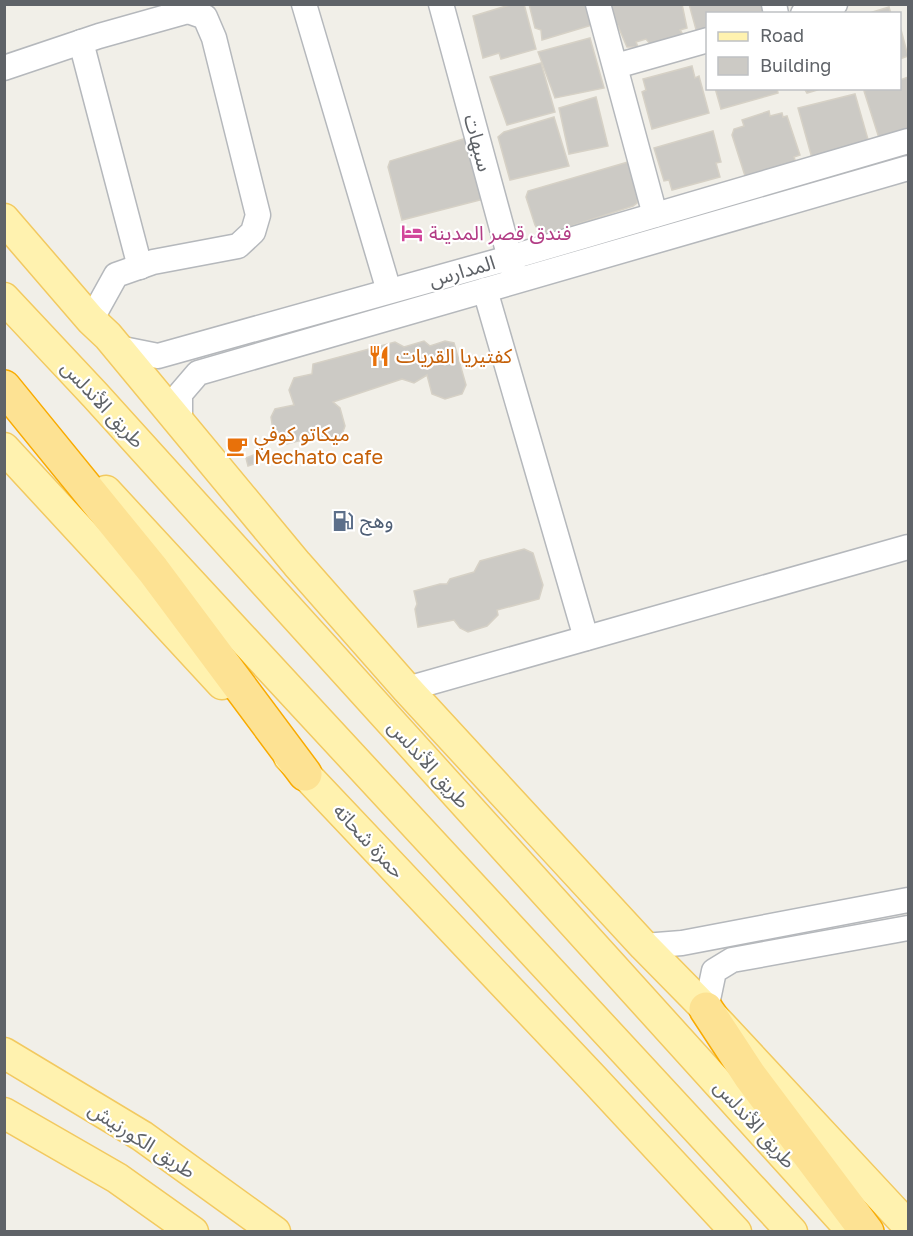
<svg xmlns="http://www.w3.org/2000/svg" width="913" height="1236" font-family="'Golos Text','Noto Sans Arabic',sans-serif">
<style>
.building{fill:#cccac5;stroke:#d6d1c6;stroke-width:1.5}
.lines{fill:none;stroke-linecap:round;stroke-linejoin:round}
.minor-casing{stroke:#b5b8bc;stroke-width:27}
.major-casing{stroke:#f2c960;stroke-width:33}
.highway-casing{stroke:#f9ab00;stroke-width:36}
.minor{stroke:#fff;stroke-width:24}
.major{stroke:#fff2af;stroke-width:30}
.highway{stroke:#fde293;stroke-width:33}
.labels{text-anchor:middle;stroke-width:4.5;stroke-linejoin:round;paint-order:stroke}
.street-label{font-size:20px;fill:#5f6368;stroke:#fff}
.hotel-label{font-size:20px;fill:#b23c85;stroke:#fff;text-anchor:start}
.food-label{font-size:20px;fill:#c56008;stroke:#fff;text-anchor:start}
.service-label{font-size:20px;fill:#4e5e75;stroke:#fff;text-anchor:start}
</style>
<rect width="100%" height="100%" fill="#f1efe8"/>
<g class="building">
<path d="M513,4H524L536,49L501,59L499,53L483,58L473,16Z"/>
<path d="M529,4H586L592,25L542,40L541,30L535,28Z"/>
<path d="M607,4H682L687,28L680,30L684,36L672,46L668,39L650,44L646,39L636,42L638,47H627L618,26L610,28Z"/>
<path d="M689,4H765L771,14H708V30L697,33Z"/>
<path d="M889,7L891,14H866Z"/>
<path d="M900,26L908,56L900,59Z"/>
<path d="M590,38L604,88L555,98L538,52Z"/>
<path d="M541,63L555,112L507,125L490,77Z"/>
<path d="M692,66L695,78L699,76L709,113L652,129L642,92L646,90L643,79Z"/>
<path d="M908,77V130L879,138L864,91L872,88H900V80Z"/>
<path d="M715,88H777L778,93L721,109Z"/>
<path d="M804,88H824L807,93Z"/>
<path d="M855,94L869,143L812,158L798,108Z"/>
<path d="M596,97L608,146L569,154L559,108Z"/>
<path d="M769,111L770,116L782,113L783,117L787,116L800,155L794,157L796,163L746,179L732,135L734,129L744,126L742,120Z"/>
<path d="M554,117L569,166L510,180L498,137L504,132Z"/>
<path d="M713,131L721,162L716,163L720,177L672,190L669,180L664,181L654,148Z"/>
<path d="M470,137L484,199L402,220L388,167L390,161Z"/>
<path d="M628,162L638,197L637,203L633,206L547,234L540,233L535,225L526,197L528,191Z"/>
<path d="M424,341L430,346L445,341L454,343L466,385L462,394L445,399L432,394L427,375L414,383L402,379L333,402L340,408L345,426L341,437L320,441L317,436L287,444L279,437L273,430L271,417L275,409L294,405L289,390L294,378L312,374L313,364L395,342L404,347Z"/>
<path d="M264,451L266,460L248,466L246,458Z"/>
<path d="M524,549L533,553L543,585L539,599L497,610L498,615L487,626L468,632L460,628L454,620L418,627L415,609L417,604L414,591L440,584H447L450,579L474,572L480,561Z"/>
</g>
<g class="lines">
<defs>
<g id="minor">
<path d="M304,4L389,291"/>
<path d="M441,4L514,273"/>
<path d="M598,4L655,215"/>
<path d="M774,4L776,14"/>
<path d="M803,14L835,4"/>
<path d="M81,42L140,267"/>
<path d="M616,66L708,40"/>
<path d="M4,68L99,36L188,11L205,17L214,38L258,215L253,232L238,246L153,262L116,275L91,320"/>
<path d="M485,290L586,638"/>
<path d="M118,348L158,356L509,258L908,141"/>
<path d="M180,422V394L198,373L908,168"/>
<path d="M407,689L908,547"/>
<path d="M644,946L682,943L908,900"/>
<path d="M706,1009L714,971L732,960L908,928"/>
</g>
<g id="major">
<path d="M4,219L91,320L108,336L297,564L407,689L644,946L706,1009L908,1226"/>
<path d="M4,298L95,395L842,1220"/>
<path d="M4,448L222,684"/>
<path d="M106,491L792,1232"/>
<path d="M289,757L592,1077L736,1232"/>
<path d="M4,1053L142,1136L275,1232"/>
<path d="M4,1113L117,1178L193,1232"/>
</g>
<g id="highway">
<path d="M4,387L153,570L305,774"/>
<path d="M706,1009L750,1076L867,1232"/>
</g>
</defs>
<use href="#minor" class="minor-casing"/>
<use href="#major" class="major-casing"/>
<use href="#highway" class="highway-casing"/>
<use href="#minor" class="minor"/>
<use href="#major" class="major"/>
<use href="#highway" class="highway"/>
</g>
<defs>
<symbol id="hotel-bare" viewBox="-9 -9 18 18"><path d="M-6-4.5h1.5V1H6V5H4.5V3h-9V5H-6ZM-4 0a1.8 1.8 0 1 1 3.6 0ZM.5 0V-2.5h3Q6-2.5 6 0Z" fill="#d1479c" stroke="#fff" stroke-width="2.5" paint-order="stroke"/></symbol>
<symbol id="restaurant-bare" viewBox="-9 -9 18 18"><path d="M-5-6h1v4h1v-4h1v4h1v-4h1v5L-1.5 .5V6h-2V.5L-5-1ZM5-6V6H3V1.5H1.5Q1.5-4 5-6Z" fill="#e8710a" stroke="#fff" stroke-width="2.5" paint-order="stroke"/></symbol>
<symbol id="cafe-bare" viewBox="-9 -9 18 18"><path d="M-5.5-4.5H6V0H3Q3 3.5 0 3.5H-2.5Q-5.5 3.5-5.5 0ZM3-3.2v2h1.7v-2ZM-6 4.5H4V6H-6Z" fill="#e8710a" stroke="#fff" stroke-width="2.5" paint-order="stroke"/></symbol>
<symbol id="fuel-bare" viewBox="-9 -9 18 18"><path d="M-5.5-6h7V0h2V4h1.3V-2.5L3-4.5l.8-.8L6-3V5H2.5V1h-1V6h-7ZM-4.2-4.7v3.2H.2V-4.7Z" fill="#5c6f8a" stroke="#fff" stroke-width="2.5" paint-order="stroke"/></symbol>
</defs>
<g fill-rule="evenodd">
<use href="#hotel-bare" x="397" y="218" width="30" height="30"/>
<use href="#restaurant-bare" x="364" y="341" width="30" height="30"/>
<use href="#cafe-bare" x="222" y="431" width="30" height="30"/>
<use href="#fuel-bare" x="328" y="506" width="30" height="30"/>
</g>
<g class="labels">
<g class="street-label">
<text transform="translate(478 143) rotate(75)" y="7">سبهات</text>
<text transform="translate(462 271) rotate(-16)" y="7">المدارس</text>
<text transform="translate(103 404) rotate(47)" y="7">طريق الأندلس</text>
<text transform="translate(429 764) rotate(48)" y="7">طريق الأندلس</text>
<text transform="translate(369 841) rotate(47)" y="7">حمزة شحاته</text>
<text transform="translate(755 1124) rotate(48)" y="7">طريق الأندلس</text>
<text transform="translate(142 1140) rotate(33)" y="7">طريق الكورنيش</text>
</g>
<g class="hotel-label">
<text x="429" y="240">فندق قصر المدينة</text>
</g>
<g class="food-label">
<text x="396" y="363">كفتيريا القريات</text>
<text x="254" y="441">ميكاتو كوفي<tspan x="254" dy="23">Mechato cafe</tspan></text>
</g>
<g class="service-label">
<text x="360" y="528">وهج</text>
</g>
</g>
<rect width="913" height="1236" fill="none" stroke="#5f6368" stroke-width="12"/>
<rect x="706" y="12" width="195" height="78" fill="#ffffff" stroke="#bfc1c3" stroke-width="1.5"/>
<rect x="718" y="32" width="30" height="9" fill="#fff2af" stroke="#bfc1c3" stroke-width="1.5"/>
<text x="760" y="42" font-size="18" fill="#5f6368">Road</text>
<rect x="718" y="57" width="30" height="18" fill="#cccac5" stroke="#bfc1c3" stroke-width="1.5"/>
<text x="760" y="72" font-size="18" fill="#5f6368">Building</text>
</svg>
